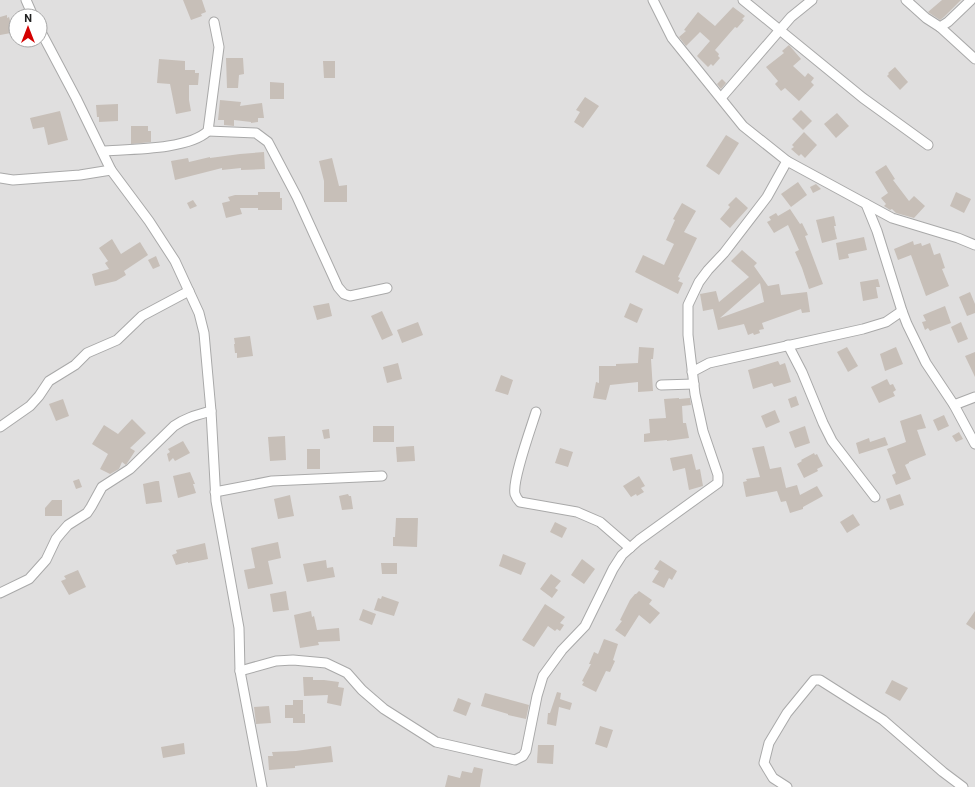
<svg xmlns="http://www.w3.org/2000/svg" width="975" height="787" font-family="Roboto,sans-serif">
<style>
.residential{fill:#e0dfdf;fill-rule:evenodd}
.building{fill:#c7bfb8;fill-rule:evenodd}
.lines{fill:none;stroke-linecap:round;stroke-linejoin:round}
.minor-casing{stroke:#a9a9a9;stroke-width:11}
.minor{stroke:#fff;stroke-width:9}
</style>
<rect width="100%" height="100%" fill="#f2efe9"/>
<path class="residential" d="M0,0H975V787H0ZM16,16H40V40H16Z"/>
<g class="building">
<path d="M183,0H202L206,12L201,14L202,16L191,20Z"/>
<path d="M942,0H961L944,17L940,20L928,12Z"/>
<path d="M733,7L745,16L742,19L744,20L737,28L735,27L715,50L719,54L718,56L720,58L713,66L711,64L708,67L697,56L710,41L700,32L686,46L679,37L686,31L684,30L698,12L715,26Z"/>
<path d="M7,15V18L9,17L12,28H10L11,33L0,35V17Z"/>
<path d="M789,45L801,59L793,66L805,77L808,73L814,78L811,82L814,85L799,101L785,88L781,91L775,84L778,81L766,67L784,53L782,51Z"/>
<path d="M226,58H243L244,74L239,75L238,88H227Z"/>
<path d="M159,59L185,61V70H195V73H199L198,85H189V100L191,111L176,114L170,84L157,83Z"/>
<path d="M323,61H335V78H324Z"/>
<path d="M895,67L908,82L900,90L887,76L889,74L888,73Z"/>
<path d="M722,79L726,83L721,89L717,84Z"/>
<path d="M270,82L284,83V99H270Z"/>
<path d="M585,97L599,106L583,128L574,122L580,112L576,110Z"/>
<path d="M220,100L241,102L240,106L262,103L264,118H258V122L251,123V122L234,120V126L224,125V120H218Z"/>
<path d="M118,104V121L99,122V117H97L96,105Z"/>
<path d="M801,110L812,121L803,130L792,119Z"/>
<path d="M60,111L68,140L48,145L44,127L33,129L30,118Z"/>
<path d="M837,113L849,126L836,138L824,124Z"/>
<path d="M131,126H148V131H151V142L131,144Z"/>
<path d="M804,132L817,145L805,158L801,154L799,156L791,149L794,147L792,145Z"/>
<path d="M726,135L739,143L719,175L706,166Z"/>
<path d="M264,152L265,169L241,170V168L222,170V168L175,180L171,161L188,158L189,162L210,157V158L240,154Z"/>
<path d="M332,158L339,186L347,185V202H324V181L319,161Z"/>
<path d="M886,165L895,179L893,180L909,201L914,196L925,206L914,218L896,213L892,209L890,210L884,206L886,204L881,198L888,193L875,172Z"/>
<path d="M798,182L807,195L791,207L781,194Z"/>
<path d="M816,184L821,189L813,193L810,187Z"/>
<path d="M258,192H280V198H282V210H258V208H240L242,214L226,218L222,203L230,201L228,197L235,195H258Z"/>
<path d="M956,192L971,199L964,213L950,206Z"/>
<path d="M736,197L748,208L730,228L720,219L730,207L728,205Z"/>
<path d="M193,200L197,206L190,209L187,203Z"/>
<path d="M682,203L696,211L684,232L697,238L678,277L680,278L678,281L683,283L678,294L635,272L643,255L664,265L674,244L666,240L675,220L673,219Z"/>
<path d="M790,209L800,224L802,223L808,235L805,236L823,284L809,289L802,268L795,252L799,250L788,225L774,233L767,222L771,220L769,217L776,213L778,216Z"/>
<path d="M834,216L836,226H834L837,239L822,243L816,220Z"/>
<path d="M864,237L867,250L848,254L849,258L839,260L836,243Z"/>
<path d="M112,239L121,254L140,242L148,255L124,271L126,275L116,281L95,286L92,274L109,269L105,263L108,261L99,248Z"/>
<path d="M913,241L914,245L921,243L922,246L930,243L934,255L940,253L945,268L942,269L949,286L926,296L911,255L898,260L894,249Z"/>
<path d="M742,250L757,263L754,266L768,286L779,284L781,295L807,292L810,312L802,313L801,309L762,323L764,329L759,330L760,333L754,335L753,333L748,335L744,324L718,330L713,309L703,311L700,294L716,291L719,302L749,277L731,261ZM760,283L764,302L720,318Z"/>
<path d="M156,256L160,266L153,269L148,260Z"/>
<path d="M878,279L880,287H876L878,298L863,301L860,282Z"/>
<path d="M970,292L975,304V313L967,316L959,297Z"/>
<path d="M329,303L332,316L317,320L313,306Z"/>
<path d="M630,303L643,309L637,323L624,317Z"/>
<path d="M945,306L951,323L930,331L928,328L925,330L922,322L926,321L923,315Z"/>
<path d="M382,311L393,335L382,340L371,316Z"/>
<path d="M418,322L423,335L402,343L397,330Z"/>
<path d="M961,322L968,339L958,343L951,327Z"/>
<path d="M250,336L253,356L237,358V353H235L234,344H235L234,338Z"/>
<path d="M639,347L654,348L653,359H651L653,391L638,392V382L610,385L606,400L593,398L596,382L599,383V366H616V364L638,363Z"/>
<path d="M847,347L858,366L848,372L837,352Z"/>
<path d="M896,347L903,364L885,371L880,354Z"/>
<path d="M975,352V377L965,356Z"/>
<path d="M778,361L780,365L785,363L791,382L774,387L772,383L753,389L748,370Z"/>
<path d="M398,363L402,379L387,383L383,367Z"/>
<path d="M501,375L513,380L508,395L495,391Z"/>
<path d="M887,379L890,385L893,384L896,390L893,392L895,396L879,403L871,387Z"/>
<path d="M796,396L799,405L791,408L788,399Z"/>
<path d="M679,398V399L690,398L691,405L682,406L683,423H686L689,438L667,441V440L644,442V434L650,433L649,419L666,418L664,399Z"/>
<path d="M63,399L69,416L56,421L49,404Z"/>
<path d="M775,410L780,422L766,428L761,416Z"/>
<path d="M921,414L926,428L917,430L926,455L909,462V463L905,465L911,479L896,485L892,475L896,473L887,449L906,442L900,421Z"/>
<path d="M944,415L949,426L938,431L933,420Z"/>
<path d="M132,419L146,433L130,448L135,451L126,465L122,462L119,469L110,474L100,469L108,454L92,444L104,425L118,434Z"/>
<rect x="373" y="426" width="21" height="16"/>
<path d="M805,426L810,443L795,448L789,432Z"/>
<path d="M329,429L330,438L324,439L322,430Z"/>
<path d="M959,432L963,439L956,442L952,436Z"/>
<path d="M285,436L286,460L270,461L268,437Z"/>
<path d="M885,437L888,445L859,454L856,443L869,438L870,442Z"/>
<path d="M183,441L190,453L175,461L173,458L169,462L167,454L170,452L168,449Z"/>
<path d="M414,446L415,461L397,462L396,447Z"/>
<path d="M764,446L770,469L781,467L786,488L797,485L800,495L817,486L823,496L803,507V509L790,513L786,501L781,502L777,491L746,497L743,482L747,481L746,479L760,477L752,448Z"/>
<path d="M560,448L573,452L568,467L555,463Z"/>
<rect x="307" y="449" width="13" height="20"/>
<path d="M814,453L815,455L817,454L823,466L817,469L818,471L804,478L797,464L802,461L801,460Z"/>
<path d="M692,454L696,470L700,469L703,486L689,490L685,468L673,471L670,458Z"/>
<path d="M190,472L195,484H193L196,493L178,498L173,476Z"/>
<path d="M639,476L645,486L641,488L644,492L637,496L636,494L631,497L623,486Z"/>
<path d="M79,479L82,487L76,489L73,481Z"/>
<path d="M156,481H159L162,502L146,504L143,484Z"/>
<path d="M348,494L349,496H351L353,509L342,510L339,496Z"/>
<path d="M900,494L904,505L890,510L886,499Z"/>
<path d="M290,495L294,516L278,519L274,499Z"/>
<path d="M52,500H62V516H45V508Z"/>
<path d="M853,514L860,525L847,533L840,522Z"/>
<path d="M396,518H418L417,547L393,546V537H395Z"/>
<path d="M555,522L567,528L562,538L550,532Z"/>
<path d="M278,542L281,558L268,561L273,584L248,589L244,570L255,568L251,548Z"/>
<path d="M205,543L208,559L188,563V562L176,565L172,555L177,553L176,550Z"/>
<path d="M503,554L526,563L521,575L499,566Z"/>
<path d="M582,559L595,569L584,584L571,575Z"/>
<path d="M326,560L327,568L333,567L335,577L307,582L303,564Z"/>
<path d="M660,560L677,571L672,580L669,578L664,588L652,582L659,571L654,569Z"/>
<path d="M381,563H397V574H382Z"/>
<path d="M78,570L86,587L69,595L61,581L66,579L64,576Z"/>
<path d="M551,574L561,581L555,588L558,590L552,598L540,589Z"/>
<path d="M286,591L289,610L273,612L270,594Z"/>
<path d="M639,591L652,600L649,604L660,613L650,624L639,615L625,637L615,630L622,621L620,620L630,600L635,594H636Z"/>
<path d="M382,596L399,602L394,616L374,610L378,598L381,599Z"/>
<path d="M545,604L565,617L560,623L564,625L560,631L557,629L555,631L548,626L534,647L522,640Z"/>
<path d="M363,609L376,614L372,625L359,620Z"/>
<path d="M311,611L312,617L314,616L317,630L339,628L340,641L318,642L319,645L300,648L294,615Z"/>
<path d="M975,611V630L966,624Z"/>
<path d="M604,639L618,644L613,660L615,661L610,672L606,671L596,692L582,685L584,682L582,681L591,664H589L594,652L598,654Z"/>
<path d="M303,677H313V680H324L339,682L338,687L344,688L341,706L327,703L328,695L304,696Z"/>
<path d="M892,680L908,688L900,701L885,693Z"/>
<path d="M557,692L561,693L560,699L572,703L570,710L559,707L556,726L547,724L548,713H550Z"/>
<path d="M485,693L529,705L526,719L508,715V714L481,706Z"/>
<path d="M458,698L471,703L466,716L453,711Z"/>
<path d="M293,700H303V714H305V723H293V718H285V705H293Z"/>
<path d="M269,706L271,723L256,724L254,707Z"/>
<path d="M600,726L613,730L607,748L595,744Z"/>
<path d="M184,743L185,754L163,758L161,747Z"/>
<path d="M538,745H554L553,764L537,763Z"/>
<path d="M331,746L333,762L295,766V768L269,770L268,756H273L272,752L296,751Z"/>
<path d="M474,767L483,769L480,787H445L448,775L460,778L462,771L472,773Z"/>
</g>
<g class="lines">
<defs>
<g id="minor">
<path d="M26,0L33,16"/>
<path d="M653,0L672,38L743,126L787,161L892,218L958,238L975,245"/>
<path d="M743,0L863,98L928,145"/>
<path d="M906,0L926,18L940,27L948,22L971,0"/>
<path d="M940,27L975,59"/>
<path d="M40,30L76,98L111,170L149,221L175,261L199,313L204,333L211,411L216,501L239,628L240,671L262,787"/>
<path d="M721,98L791,17L812,0"/>
<path d="M208,131L256,133L268,142L297,197L338,287L344,294L350,296L387,288"/>
<path d="M102,151C130,149 188,150 208,131L219,47L214,22"/>
<path d="M0,178L13,180L80,175L111,170"/>
<path d="M866,204L877,231L902,311L907,324L926,363L954,405L975,444"/>
<path d="M788,345L802,372L823,423L832,441L875,497"/>
<path d="M692,372L709,363L863,329L886,322L902,311"/>
<path d="M661,385L694,384"/>
<path d="M954,405L975,397"/>
<path d="M536,412C531,428 512,480 515,494C516,497 518,500 520,502L577,512L600,522L630,548"/>
<path d="M0,427L30,406L39,396L49,381L75,365L87,353L117,340L142,316L189,291"/>
<path d="M215,492L272,481L382,476"/>
<path d="M0,593L29,579L46,560L56,539L61,533L68,525L87,513L91,507L102,487L130,469L174,426C185,418 197,415 211,411"/>
<path d="M240,671L276,661L293,660L326,663L347,673L362,690L384,709L436,742L515,760L523,756L526,751L537,696L543,676L562,650L585,626L613,569L622,555L639,540L718,483V475L703,431L695,394L688,335V305L699,282L708,270L724,253L767,197L787,161"/>
<path d="M787,787L773,778L764,763L769,743L787,713L814,680H820L883,720L943,772L963,787"/>
</g>
</defs>
<use href="#minor" class="minor-casing"/>
<use href="#minor" class="minor"/>
</g>
<g transform="translate(28 28)"><circle r="19" fill="#ffffff" stroke="#a7a7a7"/>
<path d="M0-3L7 15L0 10L-7 15Z" fill="#d40000"/>
<text y="-6" font-size="11" font-weight="bold" text-anchor="middle" fill="#222222">N</text>
</g>
</svg>
